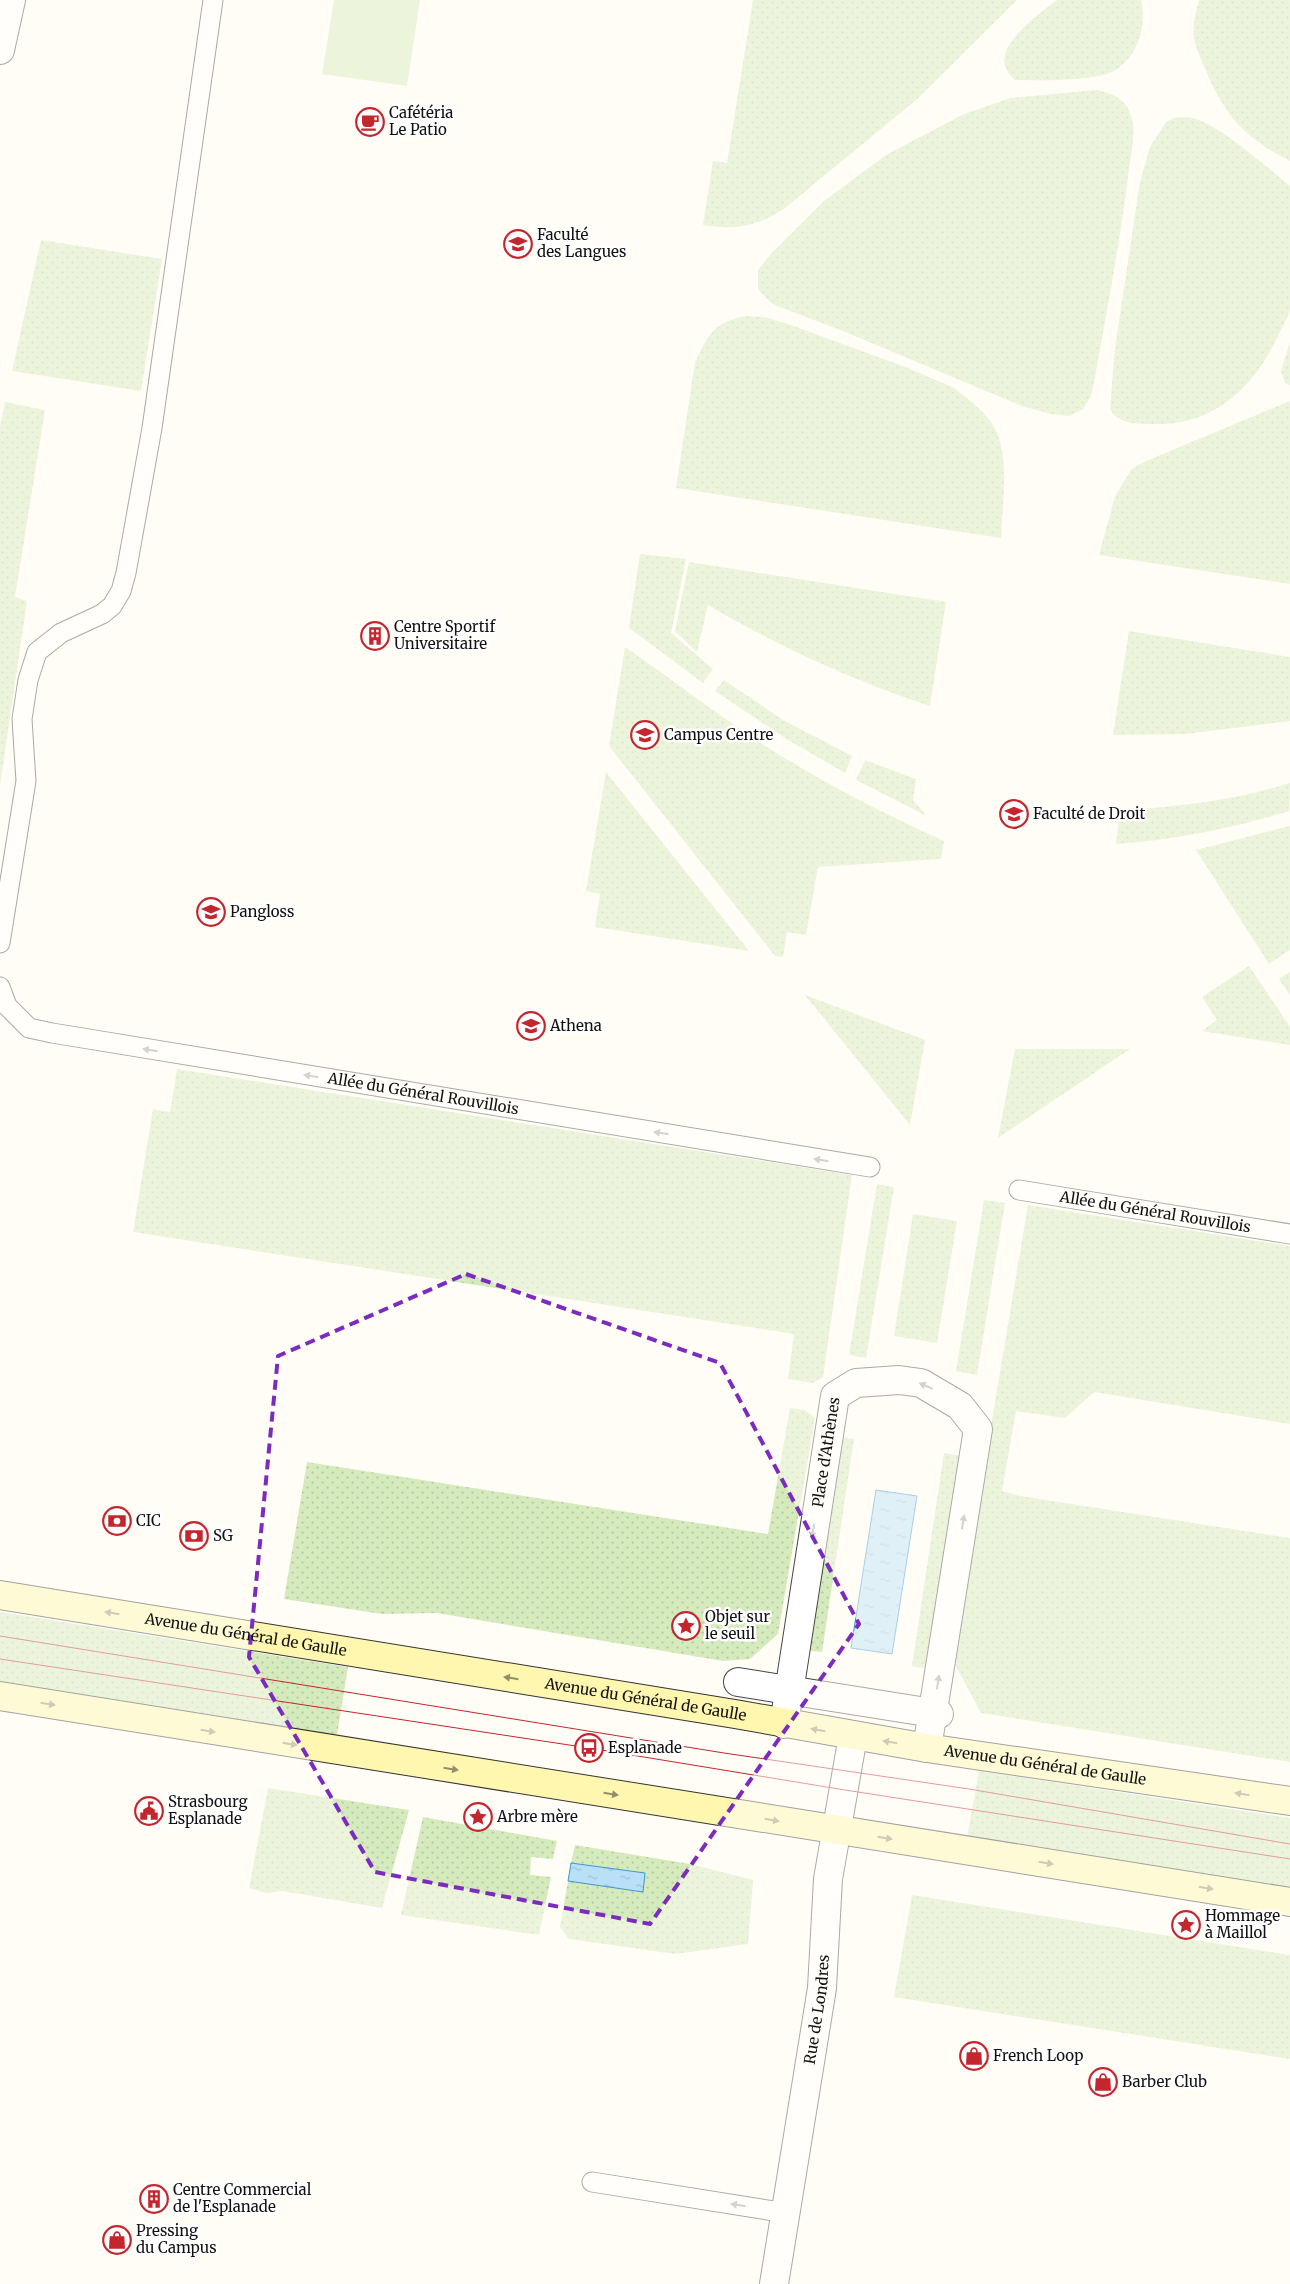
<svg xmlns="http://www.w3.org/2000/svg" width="1290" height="2284" font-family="Merriweather,serif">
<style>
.grass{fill:url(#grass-dots)}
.garden{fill:#d5ebbd}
.water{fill:url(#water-ripples);stroke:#3f96cf}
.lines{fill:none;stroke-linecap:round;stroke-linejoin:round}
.lane-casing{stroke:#444;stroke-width:21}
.street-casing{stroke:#444;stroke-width:30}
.secondary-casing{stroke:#333;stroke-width:30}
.lane{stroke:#fff;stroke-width:19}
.street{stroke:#fff;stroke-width:28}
.secondary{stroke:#fff6b0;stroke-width:28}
.tram{stroke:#c4262e;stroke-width:1}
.oneway{fill:#a0a0a0}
.oneway2{fill:#948f68}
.marked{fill:none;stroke:#7b2cbf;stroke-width:4;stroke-dasharray:10 6;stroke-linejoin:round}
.labels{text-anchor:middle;stroke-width:5;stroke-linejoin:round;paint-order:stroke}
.poi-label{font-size:15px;fill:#111;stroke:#fff;text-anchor:start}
.street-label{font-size:15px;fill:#111;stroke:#fff}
</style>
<defs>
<pattern id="grass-dots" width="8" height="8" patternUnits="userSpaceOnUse" patternTransform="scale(1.25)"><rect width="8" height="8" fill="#d5ebbd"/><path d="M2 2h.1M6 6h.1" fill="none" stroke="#b6c8a1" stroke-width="1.8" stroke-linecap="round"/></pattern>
<pattern id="water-ripples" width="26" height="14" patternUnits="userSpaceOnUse" patternTransform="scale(1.25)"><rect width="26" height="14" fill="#b9e0f7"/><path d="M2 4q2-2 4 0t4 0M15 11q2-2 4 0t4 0" fill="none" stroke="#9ebfd3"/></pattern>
</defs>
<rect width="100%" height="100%" fill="#fffdf5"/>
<g class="grass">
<path d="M753,0H1017L916,100L785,208C757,227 736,230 703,225L713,161L727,163Z"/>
<path d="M1057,0H1141C1147,26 1138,57 1114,71C1097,81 1035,81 1015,80C981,53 1038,15 1057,0Z"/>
<path d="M1199,0H1290V161C1244,137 1226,117 1206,71C1202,61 1196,49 1194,38C1192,25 1196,12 1199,0Z"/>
<path d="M1096,90C1113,93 1128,100 1132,119C1136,136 1130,158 1128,176C1120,243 1107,310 1095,377L1091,396L1083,409L1069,416L1050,414L1019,405L843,331L777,306L769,301L758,289V270L771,254L824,201L886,155L962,115L1010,98Z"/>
<path d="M1174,118C1181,117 1187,117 1194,118C1224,128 1265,166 1290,186C1290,214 1290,242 1290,270C1290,282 1290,295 1290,308C1289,317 1282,327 1278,336C1256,383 1218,423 1161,424C1144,424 1119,426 1110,409L1115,348L1140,182L1150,147L1166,122Z"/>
<path d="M41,240L162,259L141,391L12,371Z"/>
<path d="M745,316L764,317L791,325L908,368L954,388C968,399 983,410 993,425C1011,455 1002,504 1001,538L676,488L695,363C708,335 713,323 745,316Z"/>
<path d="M1290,342V385L1285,383L1281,371Z"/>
<path d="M1290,401V584L1099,555L1115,496L1132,469L1146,461Z"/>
<path d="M5,402L45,410L15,597L27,601L0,786V426Z"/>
<path d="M640,554L686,559L671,633L713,669L703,683L629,628Z"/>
<path d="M689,562L946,602L930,706C852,680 779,647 708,605L697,652L675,631Z"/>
<path d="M1129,631L1290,657V721L1185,734L1113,735Z"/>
<path d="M625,647C670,678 714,712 759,742C818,780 880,812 944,841L941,859L818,867L806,935L787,932L783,957L775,956L609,746Z"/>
<path d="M724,680L783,720L852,756L845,773L788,740L715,691Z"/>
<path d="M865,760L916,779L913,800L927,816L856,780Z"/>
<path d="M606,772L749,951L595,927L600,894L586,891Z"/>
<path d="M1290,783L1289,811C1233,828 1175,840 1116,844L1120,810C1177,807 1235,800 1290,783Z"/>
<path d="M1290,826V950L1269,964L1196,850Z"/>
<path d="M1249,966L1290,1027V1045L1202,1031L1217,1020L1202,997Z"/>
<path d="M1290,972V995L1279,979Z"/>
<path d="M805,995L925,1040L910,1125Z"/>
<path d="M1015,1049H1130L998,1138Z"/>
<path d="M177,1069L852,1175L823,1377L813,1383L788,1379L794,1334L133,1232L153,1109L170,1112Z"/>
<path d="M877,1184L894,1187L866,1358L849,1355Z"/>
<path d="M984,1200L1005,1203L977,1375L956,1371Z"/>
<path d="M1028,1205L1290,1246V1424L1094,1392L1065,1418L1016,1411L1002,1491L1020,1496L1290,1538V1762L981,1713L952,1659Z"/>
<path d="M913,1214L957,1221L937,1343L894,1336Z"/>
<path d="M790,1408L805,1410L815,1418L778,1634L750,1659L723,1661L437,1613L382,1614L284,1599L307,1462L768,1534Z"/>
<path d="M835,1436L854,1439L822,1652L804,1650Z"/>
<path d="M944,1453L962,1456L929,1669L912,1666Z"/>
<path d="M0,1612L348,1667L337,1735L0,1681Z"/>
<path d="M979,1771L1290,1818V1892L966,1843Z"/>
<path d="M268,1788L409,1810L382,1908L282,1891L266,1893L249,1888Z"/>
<path d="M423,1817L557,1841L553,1859L531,1857L530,1875L551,1877L539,1935L401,1915Z"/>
<path d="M575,1845L690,1864L753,1880L748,1944L675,1954L569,1939L560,1927L568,1881L642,1892L645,1873L571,1863Z"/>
<path d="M912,1895L1290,1955V2059L894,1997Z"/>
</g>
<path class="garden" d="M334,0H420L407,86L322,74Z"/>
<g class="water">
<path d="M876,1490L917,1496L892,1654L851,1648Z"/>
<path d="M571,1863L645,1873L643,1892L568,1881Z"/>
</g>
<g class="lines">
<defs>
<g id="lane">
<path d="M0,943L26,781L22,719L28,680L37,652L61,633L102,614L112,606L121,591L126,573L152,428L213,0"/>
<path id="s1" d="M0,987L7,1006L29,1028L52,1033L870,1167"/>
<path id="s2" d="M1019,1190L1290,1234"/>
<path d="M592,2182L786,2213"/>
</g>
<g id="street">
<path d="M0,50L11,0"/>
<path d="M738,1682L939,1714"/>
<path id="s3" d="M784,1724L835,1396L856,1383L899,1380L921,1383L960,1406L978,1429L927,1748"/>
<path id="s4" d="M774,2284L822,1988L828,1879L853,1736"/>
</g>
<g id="secondary">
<path id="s5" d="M0,1595L735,1714L927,1748L1290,1801"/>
<path d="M0,1696L1290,1902"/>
</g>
</defs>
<use href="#lane" class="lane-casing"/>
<use href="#street" class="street-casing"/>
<use href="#secondary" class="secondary-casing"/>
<use href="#lane" class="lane"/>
<use href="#street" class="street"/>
<use href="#secondary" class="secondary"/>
<g class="tram">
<path d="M0,1636L724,1753L969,1789L1290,1844"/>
<path d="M0,1659L589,1748L845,1790L1290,1859"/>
</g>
</g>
<defs><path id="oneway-solid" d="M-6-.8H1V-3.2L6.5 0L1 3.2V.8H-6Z" transform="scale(1.25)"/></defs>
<g class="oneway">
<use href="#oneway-solid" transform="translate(150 1050) rotate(-171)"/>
<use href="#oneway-solid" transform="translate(311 1076) rotate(-171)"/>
<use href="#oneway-solid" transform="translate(661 1133) rotate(-171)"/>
<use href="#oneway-solid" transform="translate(821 1160) rotate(-171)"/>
<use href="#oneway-solid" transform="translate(926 1386) rotate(-157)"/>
<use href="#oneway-solid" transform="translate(963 1522) rotate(-81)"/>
<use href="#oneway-solid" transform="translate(813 1531) rotate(99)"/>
<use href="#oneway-solid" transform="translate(938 1682) rotate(-81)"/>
<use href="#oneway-solid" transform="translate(738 2205) rotate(-171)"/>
</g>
<g class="oneway2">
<use href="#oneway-solid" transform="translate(112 1613) rotate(-171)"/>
<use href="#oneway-solid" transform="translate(511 1678) rotate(-171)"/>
<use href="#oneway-solid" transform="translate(48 1704) rotate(9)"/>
<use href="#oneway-solid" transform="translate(818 1730) rotate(-170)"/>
<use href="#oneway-solid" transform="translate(208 1731) rotate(9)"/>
<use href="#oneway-solid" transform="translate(890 1742) rotate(-171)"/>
<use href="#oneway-solid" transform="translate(290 1744) rotate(9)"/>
<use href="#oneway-solid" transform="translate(451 1769) rotate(9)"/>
<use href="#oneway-solid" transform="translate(611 1794) rotate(9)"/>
<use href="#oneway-solid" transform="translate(1242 1794) rotate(-171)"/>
<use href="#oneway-solid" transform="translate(772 1820) rotate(10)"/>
<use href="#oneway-solid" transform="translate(885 1838) rotate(9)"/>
<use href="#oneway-solid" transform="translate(1046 1863) rotate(9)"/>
<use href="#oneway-solid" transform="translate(1206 1888) rotate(9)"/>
</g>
<path d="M0 0H1290V2284H0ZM466,1274L720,1363L859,1624L650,1924L375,1872L249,1657L278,1356Z" fill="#fffdf5" fill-opacity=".55" fill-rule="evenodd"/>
<path class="marked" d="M466,1274L720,1363L859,1624L650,1924L375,1872L249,1657L278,1356Z"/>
<defs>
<symbol id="cafe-ring" viewBox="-11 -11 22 22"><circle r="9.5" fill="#fff" stroke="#c4262e" stroke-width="1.5"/><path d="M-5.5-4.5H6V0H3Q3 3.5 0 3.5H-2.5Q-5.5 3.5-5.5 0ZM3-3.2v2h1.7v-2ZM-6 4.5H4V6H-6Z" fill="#c4262e"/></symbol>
<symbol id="university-ring" viewBox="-11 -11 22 22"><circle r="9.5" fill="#fff" stroke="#c4262e" stroke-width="1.5"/><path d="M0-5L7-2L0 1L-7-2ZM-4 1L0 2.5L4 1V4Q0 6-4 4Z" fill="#c4262e"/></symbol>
<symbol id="building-ring" viewBox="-11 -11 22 22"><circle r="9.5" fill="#fff" stroke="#c4262e" stroke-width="1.5"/><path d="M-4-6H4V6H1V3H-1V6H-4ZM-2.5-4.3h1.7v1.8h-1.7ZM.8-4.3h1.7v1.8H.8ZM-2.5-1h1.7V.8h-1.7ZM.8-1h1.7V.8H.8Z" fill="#c4262e"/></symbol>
<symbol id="bank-ring" viewBox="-11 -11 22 22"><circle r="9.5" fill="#fff" stroke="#c4262e" stroke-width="1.5"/><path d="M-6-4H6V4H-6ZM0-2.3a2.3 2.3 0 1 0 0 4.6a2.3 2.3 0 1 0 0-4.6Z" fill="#c4262e"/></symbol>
<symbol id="sight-ring" viewBox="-11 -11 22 22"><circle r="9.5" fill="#fff" stroke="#c4262e" stroke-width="1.5"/><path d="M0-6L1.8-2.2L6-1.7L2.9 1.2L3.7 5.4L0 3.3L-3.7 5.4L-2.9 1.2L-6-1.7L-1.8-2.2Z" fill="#c4262e"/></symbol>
<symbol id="bus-ring" viewBox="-11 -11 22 22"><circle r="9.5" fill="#fff" stroke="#c4262e" stroke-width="1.5"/><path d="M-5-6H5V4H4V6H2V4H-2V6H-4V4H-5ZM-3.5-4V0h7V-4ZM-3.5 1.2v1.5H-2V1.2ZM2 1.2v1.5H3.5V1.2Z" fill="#c4262e"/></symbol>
<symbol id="civic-ring" viewBox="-11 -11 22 22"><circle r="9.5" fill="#fff" stroke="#c4262e" stroke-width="1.5"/><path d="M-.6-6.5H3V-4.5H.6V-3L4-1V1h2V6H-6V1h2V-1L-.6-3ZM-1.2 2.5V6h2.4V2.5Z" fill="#c4262e"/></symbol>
<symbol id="shop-ring" viewBox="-11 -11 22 22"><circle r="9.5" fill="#fff" stroke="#c4262e" stroke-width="1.5"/><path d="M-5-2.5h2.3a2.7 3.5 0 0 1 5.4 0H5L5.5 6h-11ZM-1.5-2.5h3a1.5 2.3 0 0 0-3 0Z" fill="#c4262e"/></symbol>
</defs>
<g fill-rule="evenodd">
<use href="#cafe-ring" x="354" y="106" width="32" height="32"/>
<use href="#university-ring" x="502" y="228" width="32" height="32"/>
<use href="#building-ring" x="359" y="620" width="32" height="32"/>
<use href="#university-ring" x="629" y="719" width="32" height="32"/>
<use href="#university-ring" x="998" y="798" width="32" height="32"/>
<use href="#university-ring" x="195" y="896" width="32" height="32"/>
<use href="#university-ring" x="515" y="1010" width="32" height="32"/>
<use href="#bank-ring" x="101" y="1505" width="32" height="32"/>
<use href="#bank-ring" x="178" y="1520" width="32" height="32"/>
<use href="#sight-ring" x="670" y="1610" width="32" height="32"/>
<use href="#bus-ring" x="573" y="1732" width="32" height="32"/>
<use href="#civic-ring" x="133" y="1795" width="32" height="32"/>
<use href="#sight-ring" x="462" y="1801" width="32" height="32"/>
<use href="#sight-ring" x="1170" y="1909" width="32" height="32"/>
<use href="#shop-ring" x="958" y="2040" width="32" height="32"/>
<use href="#shop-ring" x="1087" y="2066" width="32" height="32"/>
<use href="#building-ring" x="138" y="2183" width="32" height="32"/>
<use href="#shop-ring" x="101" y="2224" width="32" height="32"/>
</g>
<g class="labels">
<g class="poi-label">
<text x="389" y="118">Cafétéria<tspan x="389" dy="17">Le Patio</tspan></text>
<text x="537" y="240">Faculté<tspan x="537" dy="17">des Langues</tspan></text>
<text x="394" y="632">Centre Sportif<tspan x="394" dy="17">Universitaire</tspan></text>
<text x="664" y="740">Campus Centre</text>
<text x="1033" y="819">Faculté de Droit</text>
<text x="230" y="917">Pangloss</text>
<text x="550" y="1031">Athena</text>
<text x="136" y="1526">CIC</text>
<text x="213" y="1541">SG</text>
<text x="705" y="1622">Objet sur<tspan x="705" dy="17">le seuil</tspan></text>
<text x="608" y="1753">Esplanade</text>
<text x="168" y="1807">Strasbourg<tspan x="168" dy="17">Esplanade</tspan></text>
<text x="497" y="1822">Arbre mère</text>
<text x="1205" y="1921">Hommage<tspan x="1205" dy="17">à Maillol</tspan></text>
<text x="993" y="2061">French Loop</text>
<text x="1122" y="2087">Barber Club</text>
<text x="173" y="2195">Centre Commercial<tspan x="173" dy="17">de l'Esplanade</tspan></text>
<text x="136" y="2236">Pressing<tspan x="136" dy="17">du Campus</tspan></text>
</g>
<g class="street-label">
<text dy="5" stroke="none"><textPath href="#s1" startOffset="451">Allée du Général Rouvillois</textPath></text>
<text dy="5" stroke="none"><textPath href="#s2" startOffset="138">Allée du Général Rouvillois</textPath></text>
<text dy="5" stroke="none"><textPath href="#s3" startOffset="275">Place d'Athènes</textPath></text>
<text dy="5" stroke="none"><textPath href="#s5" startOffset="249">Avenue du Général de Gaulle</textPath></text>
<text dy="5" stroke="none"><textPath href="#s5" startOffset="654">Avenue du Général de Gaulle</textPath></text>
<text dy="5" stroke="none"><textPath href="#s5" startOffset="1059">Avenue du Général de Gaulle</textPath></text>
<text dy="5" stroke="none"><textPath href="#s4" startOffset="278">Rue de Londres</textPath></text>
</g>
</g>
</svg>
